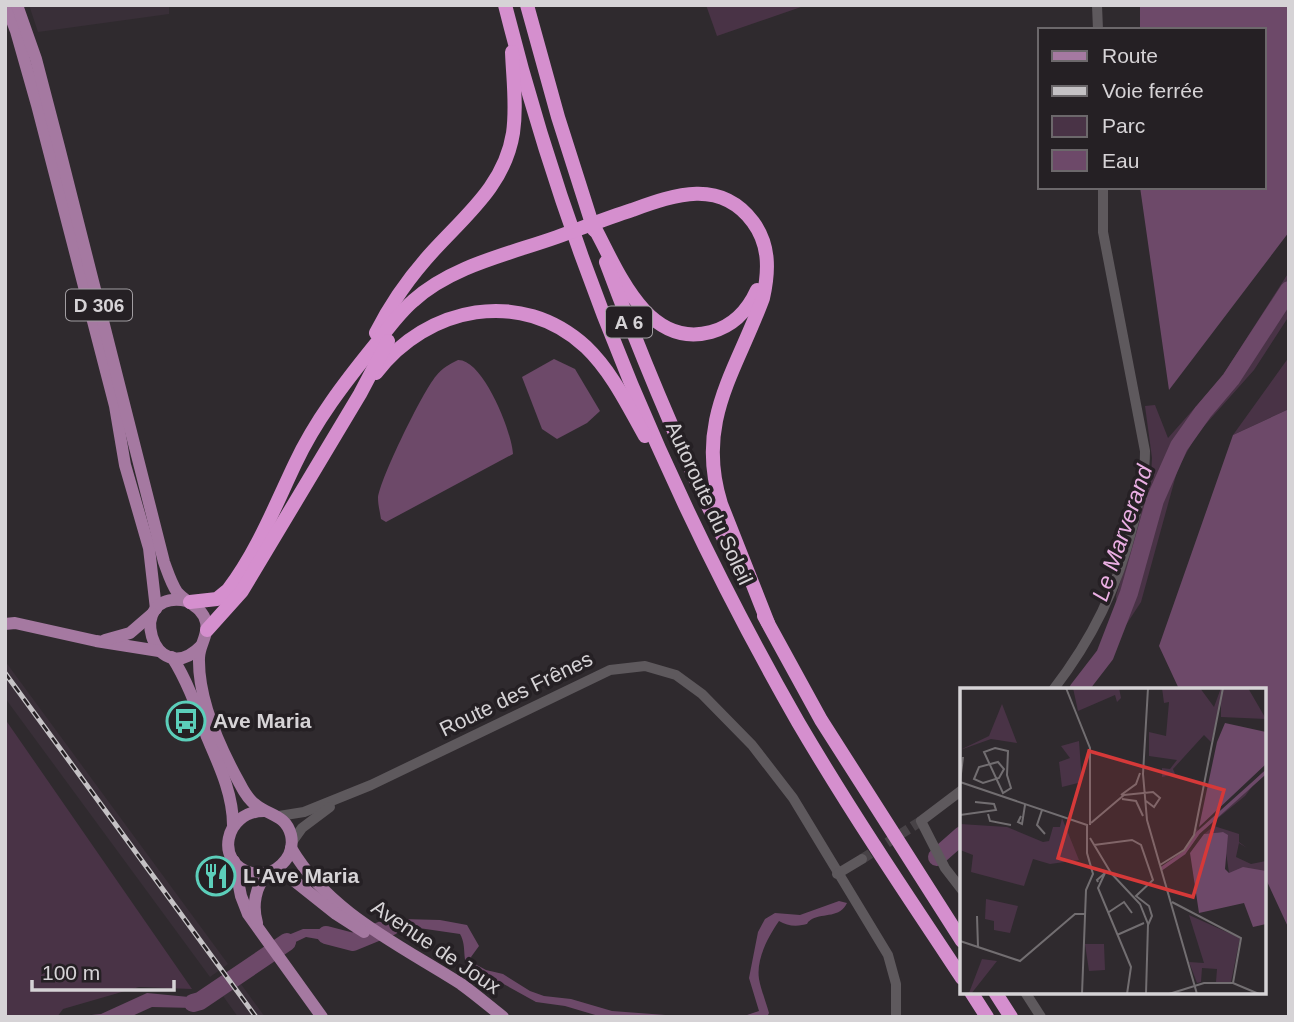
<svg xmlns="http://www.w3.org/2000/svg" width="1294" height="1022" font-family="Helvetica,sans-serif">
<style>
.built{fill:#392f38}
.green{fill:#493346}
.water{fill:#6d4969}
.lines{fill:none;stroke-linecap:round;stroke-linejoin:round}
.river{stroke:#6d4969;stroke-width:18}
.minor-tunnel{stroke:#484347;stroke-width:10;stroke-dasharray:10 5;stroke-linecap:butt}
.minor{stroke:#5e595d;stroke-width:10}
.major{stroke:#a579a1;stroke-width:12}
.highway{stroke:#d58fce;stroke-width:14}
.rail-casing{stroke:#c4c1c4;stroke-width:5}
.rail{stroke:#252024;stroke-width:2.5;stroke-dasharray:8;stroke-linecap:butt}
.labels{text-anchor:middle;stroke-width:7;stroke-linejoin:round;paint-order:stroke}
.shield{fill:#252024;stroke:#a19da1;stroke-width:2}
.shield-label{font-size:19px;font-weight:bold;fill:#d6d3d6}
.street-label{font-size:21px;fill:#d6d3d6;stroke:#252024}
.poi-label{font-size:21px;font-weight:bold;fill:#d6d3d6;stroke:#252024;text-anchor:start}
.water-label{font-size:23px;font-style:italic;fill:#ebafe4;stroke:#252024}
.inset-river{fill:none;stroke:#6d4969;stroke-width:3.5}
.inset-road{fill:none;stroke:#726e71;stroke-width:2}
.view{fill:#d63939;fill-opacity:0.15;stroke:#d63939;stroke-width:3.5}
.inset-edge{fill:none;stroke:#d6d3d6;stroke-width:3.5}
</style>
<rect width="100%" height="100%" fill="#2f2a2e"/>
<g class="built">
<path d="M29,5H169V14L38,32Z"/>
<path d="M5,661L228,964L210,977L5,698Z"/>
<path d="M241,984L265,1017H238L223,996Z"/>
</g>
<g class="green">
<path d="M706,5H801V7L717,36Z"/>
<path d="M1289,272V316L1254,370L1197,434L1178,468L1141,602L1120,634L1116,596L1151,477L1152,458L1145,406L1155,405L1168,438L1221,378Z"/>
<path d="M1289,357V409L1233,435Z"/>
<path d="M5,719L192,989L139,987L63,1009L57,1017H5Z"/>
</g>
<g class="water">
<path d="M1140,5H1289V232L1169,390L1140,187H1264V30H1140Z"/>
<path d="M554,359L575,369L600,411L587,423L557,439L542,429L522,377Z"/>
<path d="M458,360C483,359 512,432 513,454L386,522L381,519C380,512 378,505 378,498C380,479 423,391 436,376C442,368 450,364 458,360Z"/>
<path d="M1289,409V929L1264,875V690L1179,689L1159,646L1233,435Z"/>
<path d="M839,901L847,903C840,918 824,913 812,919C803,925 812,923 802,925C794,927 786,925 779,921C768,937 756,959 759,979C761,990 766,1002 769,1013L767,1017H723L744,1016L759,1011L749,978L758,932L765,919L775,913L800,915Z"/>
<path d="M402,919L440,920L467,925L479,946L471,957L473,963L486,970L503,974L530,991L544,996L571,999L612,1011L692,1017H602L565,1006L536,1002L500,982L472,974C460,961 468,948 460,934L405,926L393,934L380,925V922Z"/>
<path d="M303,929H321L345,936L349,938V942L340,943L306,937L281,949L276,940Z"/>
<path d="M211,988L217,996L194,1008L152,1007L130,1017H73L101,1014L147,993L189,997L202,995Z"/>
</g>
<g class="lines">
<g class="river">
<path d="M1078,690L1105,655L1129,593L1155,500L1179,446L1203,412L1231,379L1289,290"/>
<path d="M937,857L962,835"/>
<path d="M326,935L353,942L392,926"/>
<path d="M193,1003L200,1001L287,942"/>
</g>
<path class="minor-tunnel" d="M862,859L921,821"/>
<g class="minor">
<path d="M1097,5L1098,30"/>
<path d="M1053,690C1093,638 1117,588 1133,525C1139,500 1145,477 1145,451L1103,232V187"/>
<path d="M962,790L921,821L945,868L962,890"/>
<path d="M279,816L304,812L371,785L610,670L645,666L676,675L702,694L752,745L793,798L888,955L896,984V1017"/>
<path d="M292,842L302,828L330,807"/>
<path d="M837,874L862,859"/>
<path d="M1025,992L1041,1017"/>
</g>
<g class="major">
<path d="M6,5L16,31L37,105L115,406L125,465L149,548L156,609"/>
<path d="M17,5L36,59L59,147L164,562C168,573 171,583 177,592C186,603 202,606 206,622C209,635 199,645 199,658C198,700 220,748 240,784C244,792 249,800 256,805C270,816 286,815 291,835C296,858 274,878 252,873C214,864 224,811 264,811"/>
<path d="M187,601C122,588 154,694 201,646"/>
<path d="M5,624L15,623L96,641L159,651"/>
<path d="M105,640L130,633L152,614"/>
<path d="M172,657C188,682 197,709 207,737C219,765 233,794 233,825"/>
<path d="M291,848C329,913 400,945 461,984C475,994 489,1006 503,1017"/>
<path d="M234,861L241,896L248,914L322,1017"/>
<path d="M273,871L292,879L336,914L364,932"/>
<path d="M257,923C252,906 255,886 268,873"/>
</g>
<g class="highway">
<path d="M505,5C568,256 670,498 798,722C849,809 906,894 962,978"/>
<path d="M527,5L558,117L594,230"/>
<path d="M591,221C616,266 645,350 711,332C733,326 748,310 757,290"/>
<path d="M606,262C643,361 684,460 732,555"/>
<path d="M376,333C391,303 411,275 434,250C467,214 505,184 513,133C517,106 513,79 512,52"/>
<path d="M376,373C427,306 521,287 586,347C612,372 628,406 645,436"/>
<path d="M190,602L217,599L228,590C257,552 275,506 295,464C315,421 345,382 375,345C387,330 398,314 413,301C451,266 509,254 557,237C582,228 607,218 632,210C674,195 720,178 753,222C770,245 769,271 763,298C736,372 695,421 721,504L768,623"/>
<path d="M764,616L821,720L962,941"/>
<path d="M207,630L242,591L360,394L388,341"/>
<path d="M971,992L987,1017"/>
<path d="M995,992L1011,1017"/>
</g>
<defs>
<path id="rail" d="M5,673L256,1017"/>
</defs>
<use href="#rail" class="rail-casing"/>
<use href="#rail" class="rail"/>
</g>
<defs>
<symbol id="bus-ring" viewBox="-11 -11 22 22"><circle r="9.5" fill="#252024" stroke="#5cceba" stroke-width="1.5"/><path d="M-5-6H5V4H4V6H2V4H-2V6H-4V4H-5ZM-3.5-4V0h7V-4ZM-3.5 1.2v1.5H-2V1.2ZM2 1.2v1.5H3.5V1.2Z" fill="#5cceba"/></symbol>
<symbol id="restaurant-ring" viewBox="-11 -11 22 22"><circle r="9.5" fill="#252024" stroke="#5cceba" stroke-width="1.5"/><path d="M-5-6h1v4h1v-4h1v4h1v-4h1v5L-1.5 .5V6h-2V.5L-5-1ZM5-6V6H3V1.5H1.5Q1.5-4 5-6Z" fill="#5cceba"/></symbol>
</defs>
<g fill-rule="evenodd">
<use href="#bus-ring" x="164" y="699" width="44" height="44"/>
<use href="#restaurant-ring" x="194" y="854" width="44" height="44"/>
</g>
<g class="labels">
<g class="shield">
<rect x="66" y="289.5" width="66" height="31" rx="5"/>
<rect x="606" y="306.5" width="46" height="31" rx="5"/>
</g>
<g class="shield-label">
<text x="99" y="312">D 306</text>
<text x="629" y="329">A 6</text>
</g>
<g class="street-label">
<text transform="translate(709 503) rotate(65)" y="7">Autoroute du Soleil</text>
<text transform="translate(516 694) rotate(-26)" y="7">Route des Frênes</text>
<text transform="translate(436 947) rotate(34)" y="7">Avenue de Joux</text>
</g>
<g class="poi-label">
<text x="213" y="728">Ave Maria</text>
<text x="243" y="883">L'Ave Maria</text>
</g>
<g class="water-label">
<text transform="translate(1122 533) rotate(-71)" y="8">Le Marverand</text>
</g>
</g>
<g transform="translate(960 688)">
<rect width="306" height="306" fill="#2f2a2e"/>
<path d="M113,0H159L161,10L157,14L155,7L118,23ZM202,0H240L254,19L261,0H288L306,31L261,29V15L251,54L244,47L213,81L215,86L202,89V80L210,81L217,72L189,68V44L206,48L209,14L204,15ZM42,16L57,55L31,51L0,62L29,48ZM119,53L122,94L102,99L99,74L110,70L101,58ZM306,80L285,108L241,144L227,163L237,140L238,144L245,139L281,108ZM102,130L119,172L90,176L73,171L64,198L11,184L13,167L0,162V136L47,139L83,154L89,153L93,139H100ZM254,138L279,146V154L287,160L279,155L276,169L291,176L306,173V183L269,185L263,144L244,146ZM26,211L58,218L50,245L34,242V233L25,231ZM229,227L280,250L271,294H256L257,281L242,280L241,294L237,295L229,274L244,275ZM125,256H144L145,282L129,283ZM22,271L37,273L11,306L9,305Z" fill="#493346"/>
<path d="M265,35L306,44V76L239,139L257,54ZM263,144L268,147L265,181L269,185L283,179L306,183V236L293,239L284,215L239,225L230,165L244,146Z" fill="#6d4969"/>
<path class="inset-river" d="M201,181L224,165L238,145L307,83"/>
<path class="inset-road" d="M106,0L130,60V137M188,0L183,86L187,132L237,306M35,60L48,63L47,87L51,100L43,105L24,64ZM38,74L44,81L39,90L23,95L14,91L19,79ZM0,94L3,69M0,94L127,137V165L133,186L126,202L122,306M161,107L176,96L180,85M162,111L176,113L183,128M82,122L77,137L85,146M28,126L30,133L51,137M0,127L36,122L34,116L15,114M61,128L58,134L62,136L65,117M131,135L164,107L193,104L200,110L194,119L186,113M130,150L151,185M134,157L172,152L181,157L193,192L176,208L189,218L192,228L188,237M200,177L224,162L234,147L263,0M150,184L180,216L188,236L186,306M138,194L137,192L145,185L138,200L171,279L167,306M212,214L281,250L273,295M149,224L164,214L172,225M17,228L18,259M157,247L184,235M0,253L60,273L115,226H125M209,306L244,295H273L299,306"/>
<path class="view" d="M129,63L264,102L233,209L98,170Z"/>
<rect width="306" height="306" class="inset-edge"/>
</g>
<rect width="1294" height="1022" fill="none" stroke="#d6d3d6" stroke-width="14"/>
<rect x="1038" y="28" width="228" height="161" fill="#252024" stroke="#6c686b" stroke-width="2"/>
<rect x="1052" y="51" width="35" height="10" fill="#a579a1" stroke="#6c686b" stroke-width="2"/>
<text x="1102" y="63" font-size="21" fill="#d6d3d6">Route</text>
<rect x="1052" y="86" width="35" height="10" fill="#c4c1c4" stroke="#6c686b" stroke-width="2"/>
<text x="1102" y="98" font-size="21" fill="#d6d3d6">Voie ferrée</text>
<rect x="1052" y="116" width="35" height="21" fill="#493346" stroke="#6c686b" stroke-width="2"/>
<text x="1102" y="133" font-size="21" fill="#d6d3d6">Parc</text>
<rect x="1052" y="150" width="35" height="21" fill="#6d4969" stroke="#6c686b" stroke-width="2"/>
<text x="1102" y="168" font-size="21" fill="#d6d3d6">Eau</text>
<path d="M32 980v10h142v-10" fill="none" stroke="#d6d3d6" stroke-width="3.5"/>
<text x="42" y="980" font-size="21" fill="#d6d3d6" stroke="#252024" stroke-width="5" paint-order="stroke">100 m</text>
</svg>
